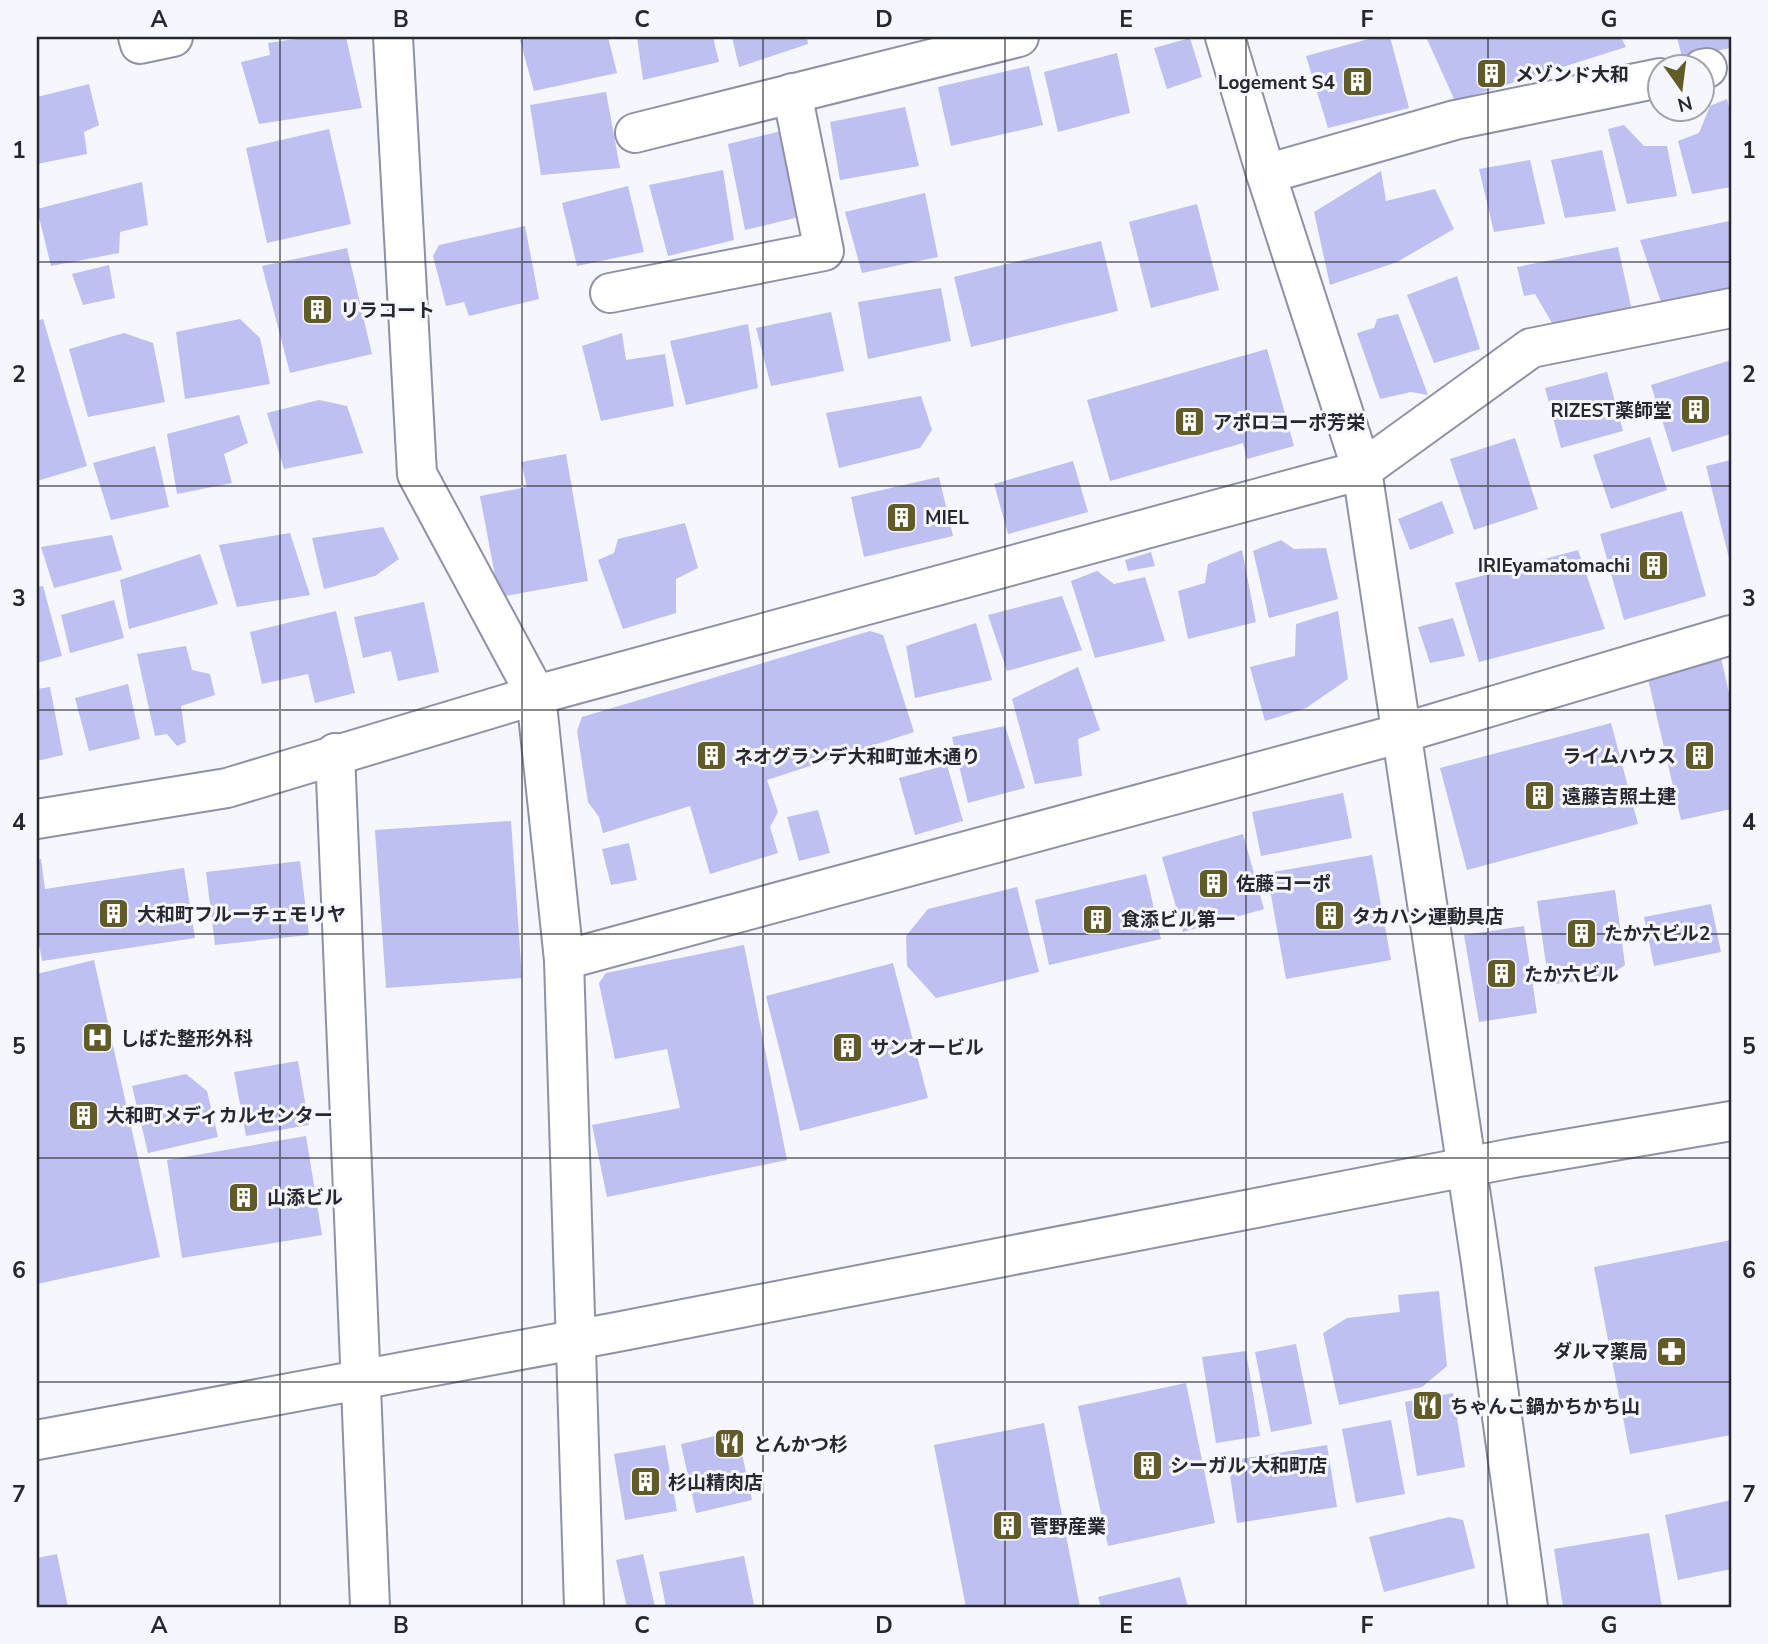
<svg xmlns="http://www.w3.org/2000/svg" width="1768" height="1644" font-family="'Nunito Sans','Noto Sans JP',sans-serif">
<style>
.building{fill:#bdc0f1}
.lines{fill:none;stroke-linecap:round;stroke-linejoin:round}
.minor-casing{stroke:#8f91a5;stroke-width:42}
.tertiary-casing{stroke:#8f91a5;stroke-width:42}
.minor{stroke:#fff;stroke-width:38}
.tertiary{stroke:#fff;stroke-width:38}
.grid{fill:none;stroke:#27272f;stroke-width:2;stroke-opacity:0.55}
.labels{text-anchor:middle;stroke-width:6;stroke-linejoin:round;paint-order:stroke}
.poi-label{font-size:19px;font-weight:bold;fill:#27272f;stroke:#f5f6fe;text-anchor:start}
.neatline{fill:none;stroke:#27272f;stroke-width:2.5}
.grid-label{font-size:23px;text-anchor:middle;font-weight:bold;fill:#27272f}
</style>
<rect width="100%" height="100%" fill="#f5f6fe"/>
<g class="building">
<path d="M310,37H346L362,108L259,124L241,62L270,55L268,43Z"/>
<path d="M533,37H608L617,73L534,91L520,40Z"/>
<path d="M637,37H713L719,62L643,80Z"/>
<path d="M732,37H807L808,44L739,67Z"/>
<path d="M1376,37H1390L1409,108L1328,128L1306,56Z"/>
<path d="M1426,37H1621L1626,47L1455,101Z"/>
<path d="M1677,37H1731V48L1682,57Z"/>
<path d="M1190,38L1202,77L1167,89L1154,48Z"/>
<path d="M1117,53L1130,113L1058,132L1044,72Z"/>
<path d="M1029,66L1043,125L951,146L938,87Z"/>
<path d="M89,84L99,125L84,132L87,154L37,164V97Z"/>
<path d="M606,92L620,168L541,175L530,105Z"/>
<path d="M1727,99L1731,116V187L1692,194L1678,141L1699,133L1710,106Z"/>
<path d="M905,107L919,166L840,180L830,122Z"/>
<path d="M1624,125L1644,146H1667L1677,196L1627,204L1608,129Z"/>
<path d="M329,129L351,224L267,243L246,148Z"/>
<path d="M789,129L803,216L745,230L728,144Z"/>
<path d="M1602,150L1616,211L1565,218L1551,160Z"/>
<path d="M1530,160L1545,224L1494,232L1479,169Z"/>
<path d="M723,170L734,240L668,256L649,185Z"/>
<path d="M1381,171L1386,201L1435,189L1454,229L1397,262L1330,285L1314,212Z"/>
<path d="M142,182L148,225L120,232L119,253L51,266L37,209Z"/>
<path d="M628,186L644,252L577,266L562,203Z"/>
<path d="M925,193L938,257L862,273L845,212Z"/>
<path d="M1197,204L1219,290L1151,308L1129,222Z"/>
<path d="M1729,221L1731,291L1661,302L1640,240Z"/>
<path d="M525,226L539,299L469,316L464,302L446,306L433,256L439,245Z"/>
<path d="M1101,241L1118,311L971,347L954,277Z"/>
<path d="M1618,247L1632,311L1552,323L1535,294L1524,296L1517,267Z"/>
<path d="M347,248L372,354L290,373L262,266Z"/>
<path d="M109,265L115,298L83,305L72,274Z"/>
<path d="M1457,276L1480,349L1434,363L1407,295Z"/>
<path d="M941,288L951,341L868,359L858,302Z"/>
<path d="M831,312L844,371L771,386L756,328Z"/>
<path d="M1398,314L1428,395L1411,392L1380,399L1357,333L1374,328L1377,319Z"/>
<path d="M43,319L87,466L37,481V321Z"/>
<path d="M240,319L260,338L270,384L185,399L176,332Z"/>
<path d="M748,324L758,388L686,405L670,341Z"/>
<path d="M124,333L153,343L165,402L88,417L69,349Z"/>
<path d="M622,333L626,360L665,354L674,406L601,421L582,346Z"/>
<path d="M1267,349L1294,446L1247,459L1243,443L1110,481L1087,400Z"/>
<path d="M1731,360V434L1672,452L1651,385Z"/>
<path d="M1607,372L1623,431L1561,448L1545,388Z"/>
<path d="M921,396L932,430L920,448L839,468L826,413Z"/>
<path d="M319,400L347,406L363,453L284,469L267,413Z"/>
<path d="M239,415L248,443L224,454L232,483L177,494L167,434Z"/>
<path d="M1650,437L1667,490L1611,509L1593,455Z"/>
<path d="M1515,438L1538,509L1474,530L1450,459Z"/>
<path d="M155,446L169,507L111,520L93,463Z"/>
<path d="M566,454L588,581L499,597L480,496L527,487L521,462Z"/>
<path d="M1731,460V562H1730L1706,466Z"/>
<path d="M1073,461L1088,512L1008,534L994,484Z"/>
<path d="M939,477L953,536L864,557L851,497Z"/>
<path d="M1442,501L1454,533L1410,550L1398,519Z"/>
<path d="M1682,511L1706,596L1624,620L1600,534Z"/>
<path d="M685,523L698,568L676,579V613L623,629L598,560L614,553L618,539Z"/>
<path d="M383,527L399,559L375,576L324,589L312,538Z"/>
<path d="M290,533L310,595L237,607L219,545Z"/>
<path d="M112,535L122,570L54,588L41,547Z"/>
<path d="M1281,540L1294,549L1326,548L1338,599L1269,618L1253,551Z"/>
<path d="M1242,550L1256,622L1188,639L1178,591L1205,583L1208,564Z"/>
<path d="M1578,550L1605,629L1479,662L1455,583Z"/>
<path d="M1151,552L1155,566L1128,571L1125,560Z"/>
<path d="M200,554L218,604L129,629L120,580Z"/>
<path d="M1097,571L1114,584L1145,577L1165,641L1095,658L1071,581Z"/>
<path d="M43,586L62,656L37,663V587Z"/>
<path d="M1062,596L1082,650L1007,671L988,615Z"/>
<path d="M114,600L124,638L70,653L61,615Z"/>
<path d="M424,602L439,672L398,681L391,651L363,658L354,617Z"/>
<path d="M336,611L355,693L315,703L308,674L262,684L250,632Z"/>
<path d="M1338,611L1348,679L1306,708L1265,721L1250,667L1295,656L1296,624Z"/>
<path d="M1453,618L1465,656L1430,663L1418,627Z"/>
<path d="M976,623L992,680L915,698L906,646Z"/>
<path d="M870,631L883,635L914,732L767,780L778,812L770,827L778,853L710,874L690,806L603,833L599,817L588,802L577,731L582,717Z"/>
<path d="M186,646L192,670L210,674L215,695L181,706L186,742L177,746L167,734L155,736L137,654Z"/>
<path d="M1721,658L1731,702V809L1681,820L1647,675Z"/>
<path d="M1078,667L1100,730L1078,739L1082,776L1035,784L1012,699Z"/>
<path d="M128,684L140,739L89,751L75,698Z"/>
<path d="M50,687L63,755L37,761V689Z"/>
<path d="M1611,723L1638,824L1467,870L1440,768Z"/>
<path d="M1005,726L1025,788L968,803L952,737Z"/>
<path d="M947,765L963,821L915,835L899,778Z"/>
<path d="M1343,793L1352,838L1261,856L1252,812Z"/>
<path d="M818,810L830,853L799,861L787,817Z"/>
<path d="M511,821L522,978L386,988L375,830Z"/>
<path d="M1243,834L1264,909L1183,932L1162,857Z"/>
<path d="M629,843L637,880L611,885L602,849Z"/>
<path d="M1372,855L1391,960L1286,979L1267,873Z"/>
<path d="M41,859L45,889L184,868L195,938L42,961L39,944L37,945V860Z"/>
<path d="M300,861L309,935L215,945L206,872Z"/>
<path d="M1146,874L1161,939L1049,965L1035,900Z"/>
<path d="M1017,887L1039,972L936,998L907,966L906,936L928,909Z"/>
<path d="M1615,890L1625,965L1607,977L1549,985L1537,901Z"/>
<path d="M1711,904L1721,952L1654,966L1644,917Z"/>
<path d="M1524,926L1537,1013L1479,1022L1464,935Z"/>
<path d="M744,945L787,1160L607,1197L592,1125L680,1108L667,1049L615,1059L599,983L606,973Z"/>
<path d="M94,960L160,1257L37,1284V974Z"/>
<path d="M893,963L928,1098L800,1131L766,996Z"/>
<path d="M298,1061L309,1125L246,1136L234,1072Z"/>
<path d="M186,1074L207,1091L218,1137L148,1153L132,1086Z"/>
<path d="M306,1136L322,1235L182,1258L167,1160Z"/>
<path d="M1731,1240V1435L1630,1454L1594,1267Z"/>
<path d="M1439,1291L1447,1366L1422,1387L1339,1405L1323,1333L1347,1318L1400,1312L1398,1295Z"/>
<path d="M1296,1344L1312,1424L1271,1432L1255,1352Z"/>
<path d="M1246,1351L1260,1436L1216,1443L1202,1357Z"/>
<path d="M1186,1383L1215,1523L1108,1546L1078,1406Z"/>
<path d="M1453,1393L1465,1467L1417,1476L1405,1402Z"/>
<path d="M1391,1420L1405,1494L1356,1503L1342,1429Z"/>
<path d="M1044,1423L1080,1607H966L934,1445Z"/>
<path d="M737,1431L752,1500L696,1513L681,1444Z"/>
<path d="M665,1445L677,1511L625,1520L614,1454Z"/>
<path d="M1327,1445L1337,1507L1237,1523L1228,1461Z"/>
<path d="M1731,1500V1569L1678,1580L1665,1515Z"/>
<path d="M1449,1517L1463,1520L1475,1568L1384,1592L1369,1537Z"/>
<path d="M1649,1533L1662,1607H1563L1554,1549Z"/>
<path d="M57,1554L68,1607H37V1558Z"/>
<path d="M643,1554L655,1607H627L616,1560Z"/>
<path d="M744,1556L754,1605L666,1607L659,1572Z"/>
<path d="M1180,1577L1188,1607H1101L1098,1597Z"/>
</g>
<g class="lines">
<defs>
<g id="minor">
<path d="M138,37L140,44L173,37"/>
<path d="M393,37L417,474L536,695L564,960L584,1607"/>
<path d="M1225,37L1266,174L1362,470L1481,1263L1528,1607"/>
<path d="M1702,69L1707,68"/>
<path d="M635,133L1019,37"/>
<path d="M1266,174L1455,120L1660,78"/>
<path d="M610,293L824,251L792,93"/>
<path d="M335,753L370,1607"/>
<path d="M37,819L227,788L536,695L1362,470L1531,348L1731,308"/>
<path d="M564,960L1402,733L1731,635"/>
</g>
<path id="tertiary" d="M37,1440L617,1332L1513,1158L1731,1121"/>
</defs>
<use href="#minor" class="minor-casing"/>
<use href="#tertiary" class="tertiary-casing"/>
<use href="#minor" class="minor"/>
<use href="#tertiary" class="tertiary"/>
</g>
<path class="grid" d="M280,37V1607M522,37V1607M763,37V1607M1005,37V1607M1246,37V1607M1488,37V1607M37,262H1731M37,486H1731M37,710H1731M37,934H1731M37,1158H1731M37,1382H1731"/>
<defs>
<symbol id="building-square" viewBox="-11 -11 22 22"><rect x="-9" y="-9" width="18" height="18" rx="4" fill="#615b27" stroke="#f5f6fe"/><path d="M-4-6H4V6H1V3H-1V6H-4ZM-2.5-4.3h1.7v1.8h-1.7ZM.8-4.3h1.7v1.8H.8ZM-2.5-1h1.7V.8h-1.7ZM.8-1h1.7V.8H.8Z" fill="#fff"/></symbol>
<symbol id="hospital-square" viewBox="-11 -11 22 22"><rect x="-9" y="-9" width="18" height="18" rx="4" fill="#615b27" stroke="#f5f6fe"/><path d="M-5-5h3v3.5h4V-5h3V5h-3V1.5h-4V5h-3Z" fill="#fff"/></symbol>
<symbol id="pharmacy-square" viewBox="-11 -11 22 22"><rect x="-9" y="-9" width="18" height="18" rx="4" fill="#615b27" stroke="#f5f6fe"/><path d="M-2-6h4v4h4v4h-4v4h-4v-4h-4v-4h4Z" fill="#fff"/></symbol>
<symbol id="restaurant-square" viewBox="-11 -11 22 22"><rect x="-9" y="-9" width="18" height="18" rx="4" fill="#615b27" stroke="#f5f6fe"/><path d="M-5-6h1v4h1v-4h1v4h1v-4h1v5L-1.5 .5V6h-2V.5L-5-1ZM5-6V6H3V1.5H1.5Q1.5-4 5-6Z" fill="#fff"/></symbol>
</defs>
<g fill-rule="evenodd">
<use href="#building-square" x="1474" y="56" width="35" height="35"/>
<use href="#building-square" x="1340" y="64" width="35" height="35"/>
<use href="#building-square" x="300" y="292" width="35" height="35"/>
<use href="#building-square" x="1678" y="392" width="35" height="35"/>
<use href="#building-square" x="1172" y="404" width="35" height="35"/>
<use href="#building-square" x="884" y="500" width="35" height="35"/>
<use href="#building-square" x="1636" y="548" width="35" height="35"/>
<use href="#building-square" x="694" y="738" width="35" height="35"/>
<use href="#building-square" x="1682" y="738" width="35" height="35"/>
<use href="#building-square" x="1522" y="778" width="35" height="35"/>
<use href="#building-square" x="1196" y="866" width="35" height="35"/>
<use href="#building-square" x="96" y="896" width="35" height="35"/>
<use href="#building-square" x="1312" y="898" width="35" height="35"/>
<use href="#building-square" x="1080" y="902" width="35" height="35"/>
<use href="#building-square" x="1564" y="916" width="35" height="35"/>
<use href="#building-square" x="1484" y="956" width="35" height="35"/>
<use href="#hospital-square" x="80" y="1020" width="35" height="35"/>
<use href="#building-square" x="830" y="1030" width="35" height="35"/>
<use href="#building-square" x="66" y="1098" width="35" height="35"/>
<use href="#building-square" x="226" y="1180" width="35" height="35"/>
<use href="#pharmacy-square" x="1654" y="1334" width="35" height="35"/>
<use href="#restaurant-square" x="1410" y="1388" width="35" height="35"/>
<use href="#restaurant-square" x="712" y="1426" width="35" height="35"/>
<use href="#building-square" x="1130" y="1448" width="35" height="35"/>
<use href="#building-square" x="628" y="1464" width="35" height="35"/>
<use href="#building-square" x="990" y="1508" width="35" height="35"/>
</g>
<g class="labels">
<g class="poi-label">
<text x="1515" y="81">メゾンド大和</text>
<text x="1335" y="89" text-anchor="end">Logement S4</text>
<text x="340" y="317">リラコート</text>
<text x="1672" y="417" text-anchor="end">RIZEST薬師堂</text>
<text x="1213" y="429">アポロコーポ芳栄</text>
<text x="925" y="524">MIEL</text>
<text x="1630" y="572" text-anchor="end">IRIEyamatomachi</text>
<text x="734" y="763">ネオグランデ大和町並木通り</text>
<text x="1676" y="763" text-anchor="end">ライムハウス</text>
<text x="1562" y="803">遠藤吉照土建</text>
<text x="1236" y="890">佐藤コーポ</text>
<text x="137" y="921">大和町フルーチェモリヤ</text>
<text x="1352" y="923">タカハシ運動具店</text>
<text x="1121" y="926">食添ビル第一</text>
<text x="1604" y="940">たか六ビル2</text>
<text x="1524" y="981">たか六ビル</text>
<text x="120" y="1045">しばた整形外科</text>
<text x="870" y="1054">サンオービル</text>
<text x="106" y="1122">大和町メディカルセンター</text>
<text x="267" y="1204">山添ビル</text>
<text x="1648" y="1358" text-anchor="end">ダルマ薬局</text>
<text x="1450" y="1413">ちゃんこ鍋かちかち山</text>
<text x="753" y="1451">とんかつ杉</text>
<text x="1170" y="1472">シーガル 大和町店</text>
<text x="668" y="1489">杉山精肉店</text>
<text x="1030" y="1533">菅野産業</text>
</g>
</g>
<rect width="1768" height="1644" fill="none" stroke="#f5f6fe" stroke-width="77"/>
<g transform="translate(1681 88) rotate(166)"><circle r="33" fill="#f5f6fe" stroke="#a3a3ab" stroke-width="2"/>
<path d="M0-5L12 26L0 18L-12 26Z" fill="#615b27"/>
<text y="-10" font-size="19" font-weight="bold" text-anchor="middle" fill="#27272f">N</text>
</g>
<rect x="38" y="38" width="1692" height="1568" class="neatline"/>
<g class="grid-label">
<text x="159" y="27">A</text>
<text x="401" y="27">B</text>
<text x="642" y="27">C</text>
<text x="884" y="27">D</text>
<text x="1126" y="27">E</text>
<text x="1367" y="27">F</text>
<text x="1609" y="27">G</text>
<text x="19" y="158">1</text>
<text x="1749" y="158">1</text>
<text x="19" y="382">2</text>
<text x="1749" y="382">2</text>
<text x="19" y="606">3</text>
<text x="1749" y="606">3</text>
<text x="19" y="830">4</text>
<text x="1749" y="830">4</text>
<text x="19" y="1054">5</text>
<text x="1749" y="1054">5</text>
<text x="19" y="1278">6</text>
<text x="1749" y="1278">6</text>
<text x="19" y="1502">7</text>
<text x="1749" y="1502">7</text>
<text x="159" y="1633">A</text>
<text x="401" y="1633">B</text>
<text x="642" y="1633">C</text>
<text x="884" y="1633">D</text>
<text x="1126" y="1633">E</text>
<text x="1367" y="1633">F</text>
<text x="1609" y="1633">G</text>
</g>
</svg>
